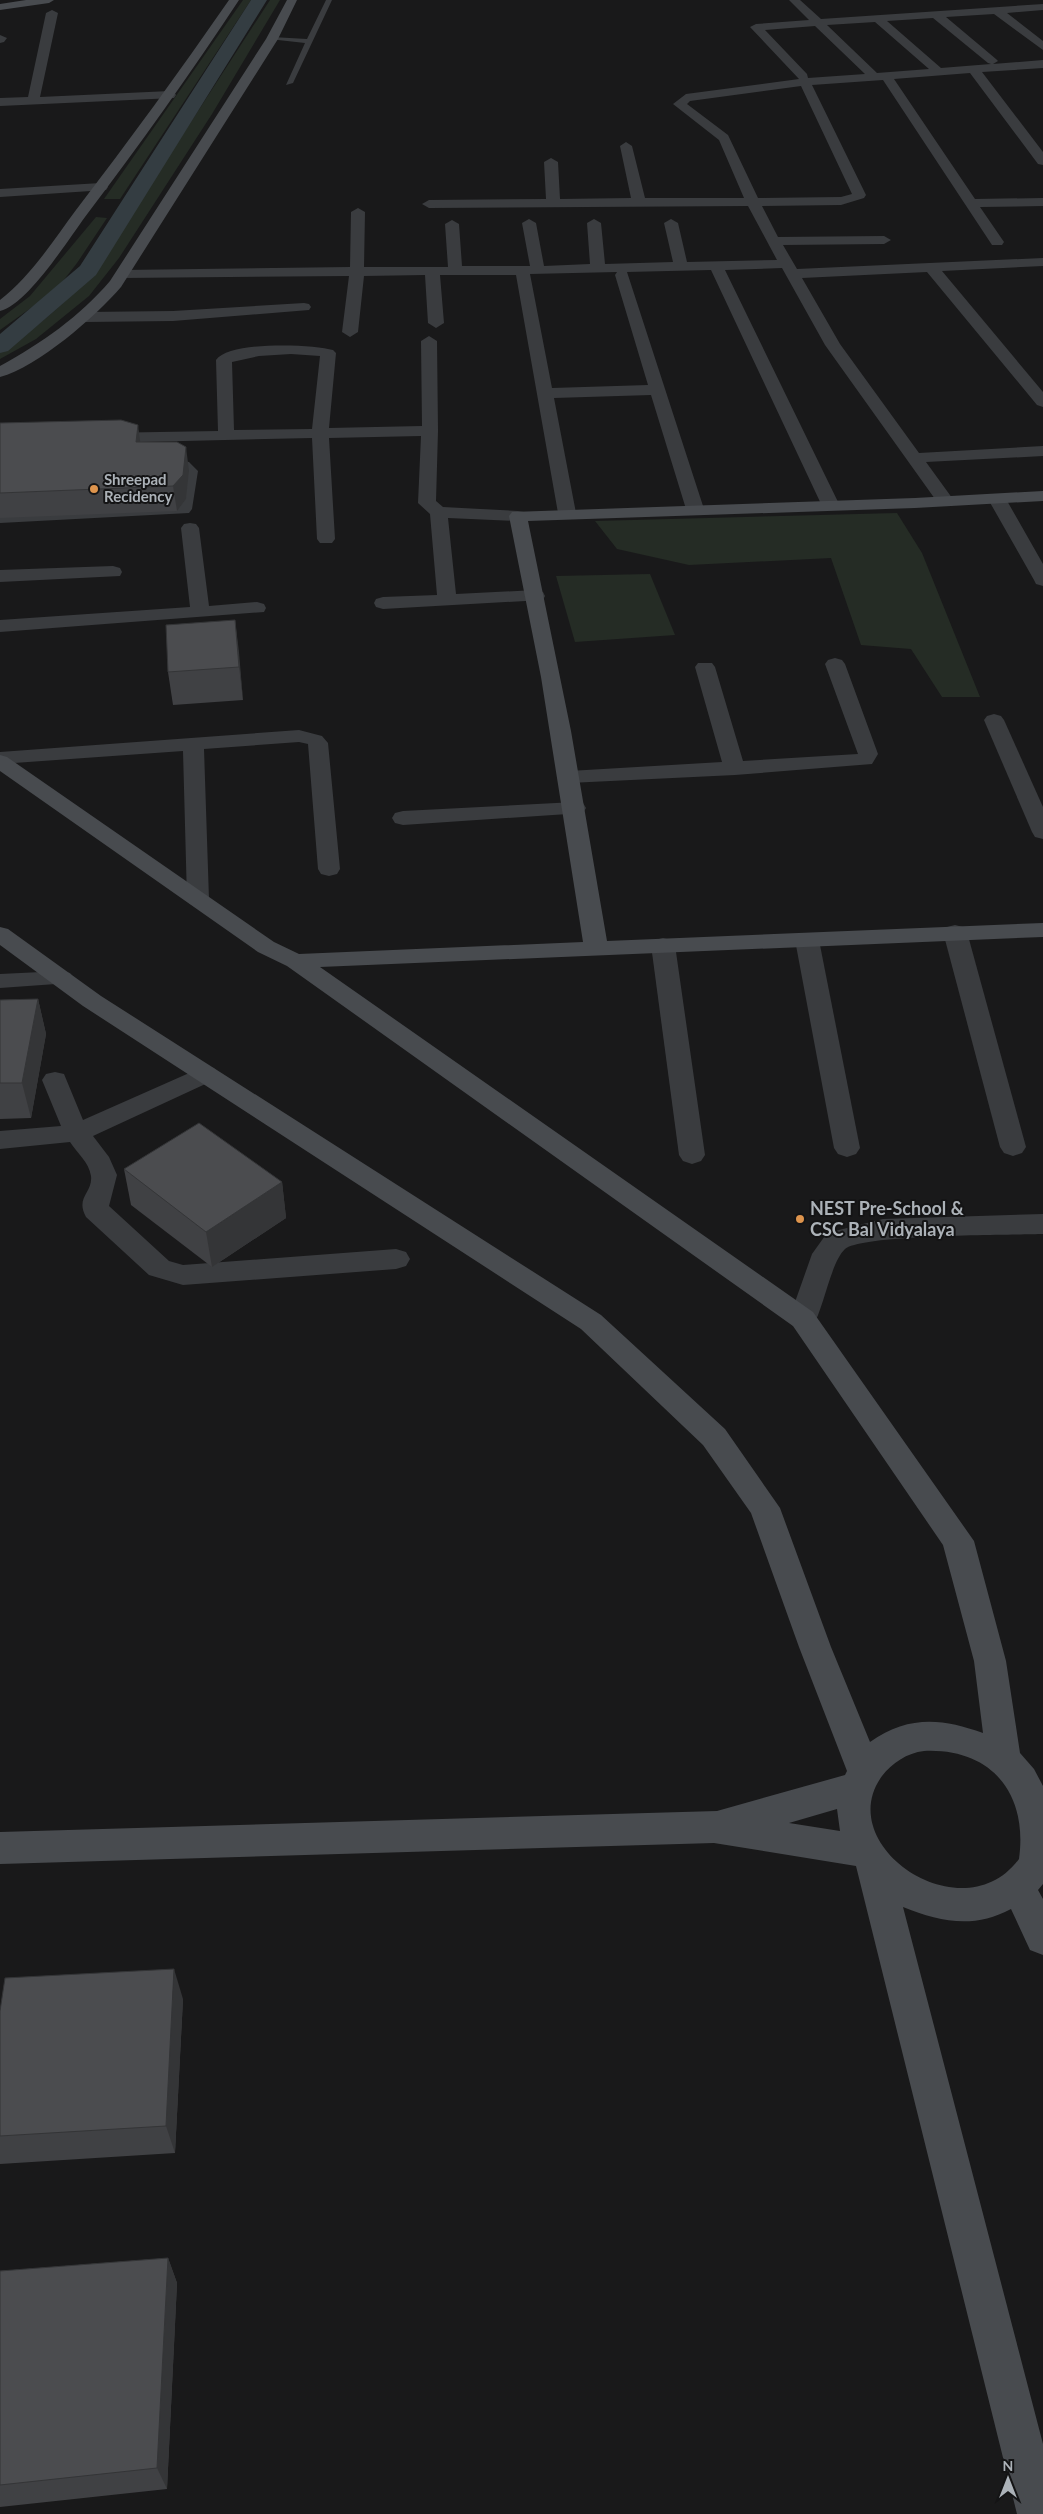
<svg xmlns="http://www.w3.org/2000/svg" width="1043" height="2514" font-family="Lato,sans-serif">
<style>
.green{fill:#252c25}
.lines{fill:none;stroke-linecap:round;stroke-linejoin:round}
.canal{fill:#343d42;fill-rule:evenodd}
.lane{fill:#3a3c3f;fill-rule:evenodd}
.street{fill:#3a3c3f;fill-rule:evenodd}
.secondary{fill:#484b4f;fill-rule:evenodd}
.wall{fill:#404144}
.shaded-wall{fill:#343537}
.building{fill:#4b4c4f;stroke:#343537}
.poi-dot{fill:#de944d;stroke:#141415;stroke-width:2}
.labels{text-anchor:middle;stroke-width:4;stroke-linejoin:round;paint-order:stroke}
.far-poi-label{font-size:15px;font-weight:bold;fill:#acb2b8;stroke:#141415;text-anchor:start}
.poi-label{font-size:18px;font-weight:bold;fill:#acb2b8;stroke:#141415;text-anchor:start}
</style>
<rect width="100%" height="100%" fill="#19191a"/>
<g class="green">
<path d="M243,0H251L120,199H104Z"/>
<path d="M270,0H280L212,114L119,258L89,296L36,339L0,359V351C36,329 67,302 95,270Z"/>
<path d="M96,217L107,218L77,263L56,290L0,330V319L30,296Z"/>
<path d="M897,513L922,553L980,697H942L911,649L861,645L831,558L689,565L617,549L595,521Z"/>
<path d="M650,574L675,635L575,642L556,576Z"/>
</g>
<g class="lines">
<path class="canal" d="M251,0H267L96,275L8,351L0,353V334L80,266Z"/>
<path class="lane" d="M326,0H332L293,83L286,85L305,43L269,39L272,37L307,39Z"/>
<g class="street">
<path d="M789,0H800L821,19L1043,4V10L1007,13L1043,41V50L994,14L946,17L996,59L998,61L993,64L1043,60V68L982,72L1043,152V165L1038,164L970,73L894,79L975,199L1043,198V206L980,207L1004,242L1002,245H992L883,80L812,85L866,195L864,198L841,205L762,206L778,237L884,236L891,240L884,244L783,245L797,269L1043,258V266L942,271L1043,392V407L1037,405L927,272L802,278L840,344L919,453L1043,446V456L926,462L955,502L952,506H940L825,345L782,268L725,270L840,506L837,510H825L822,506L711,270L627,272L704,509L701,513H689L686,509L651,395L554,398L576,513L573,517H561L558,513L516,275H440L444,323L436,328L428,323L425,275L364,276L358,332L350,337L342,332L349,276L122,278L115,274L122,270L350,267L351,212L358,208L365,212L364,267H448L445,224L452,220L459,224L462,266H530L522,223L529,219L536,223L544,266L590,264L587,223L594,219L601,223L605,264L673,262L664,223L671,219L678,223L687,262L777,260L748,206L429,208L422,204L429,200L546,199L544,162L551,158L558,162L560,199L631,198L620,146L626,142L632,146L645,198H744L719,140L673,104L686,94L799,79L750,27L756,24L809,20ZM933,18L988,63L991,64L941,68L887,21ZM875,22L929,69L877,73L827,25ZM815,26L865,74L808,78L807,74L765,30ZM801,86L852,194L841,197L758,198L728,135L687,104L690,101ZM617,272L615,275L648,385L552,388L530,274Z"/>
<path d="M52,10L58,13L40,97L170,91L174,92L176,95L174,98L0,106V98L28,97L46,13Z"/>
<path d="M0,35L7,38L4,42L0,43Z"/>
<path d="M101,183L106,184L108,187L106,190L0,197V189Z"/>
<path d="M304,303L309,304L311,307L309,310L173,321L86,322L78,317L86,312L173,311Z"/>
<path d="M429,336L437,341L438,431L436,501L443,507L518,511L524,512L527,516L524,520L518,521L448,518L456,594L536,590L543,592L545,596L543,600L383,609L376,607L374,603L376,599L383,597L437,595L430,514L418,503L421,436L329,438L335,539L332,543H320L317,539L312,438L101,443L95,442L93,438L95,434L101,433L218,431L216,360C229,341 312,344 333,350L336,353L329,428L422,426L421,341ZM291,354L320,356L312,429L234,430L232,362L259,356Z"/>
<path d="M183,461L189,462L198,471L192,509L189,513L0,523V513L175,504L180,472L174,466L177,462Z"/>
<path d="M997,494L1003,495L1006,499L1043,564V586L1036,584L1034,580L988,499L991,495Z"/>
<path d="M190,523L196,524L199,528L209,606L257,602L264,604L266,608L264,612L0,632V620L190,607L181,528L184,524Z"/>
<path d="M113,566L120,568L122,572L120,576L0,582V570Z"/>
<path d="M835,658L842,660L845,664L878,754L872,764L735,775L569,783L562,781L558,777L562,773L569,771L722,762L695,667L698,663H712L715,667L743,761L858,754L825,664L828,660Z"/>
<path d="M994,714L1001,716L1004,720L1043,807V839L1035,837L1032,832L984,720L987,716Z"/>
<path d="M299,730L322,736L328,743L340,869L337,874L329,876L321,874L318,869L308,744L299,742L204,749L209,899L206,904L198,906L190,904L187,899L183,751L0,764V752Z"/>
<path d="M575,802L583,803L586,808L583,813L403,825L395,823L392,818L395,813L403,811Z"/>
<path d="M955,925L963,927L967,932L1026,1147L1022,1153L1013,1156L1004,1153L1000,1147L943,932L947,927Z"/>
<path d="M807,933L815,935L819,940L860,1148L856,1154L847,1157L838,1154L834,1148L795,940L799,935Z"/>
<path d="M663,938L671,940L675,945L705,1155L701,1161L692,1164L683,1161L679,1155L651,945L655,940Z"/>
<path d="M62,971L70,973L74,978L70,983L0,988V974Z"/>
<path d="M205,1066L214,1068L218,1074L214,1080L93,1136L109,1157L117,1175L109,1206L169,1261L183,1265L396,1249L406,1252L410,1259L406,1266L396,1269L183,1285L149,1275L86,1217C75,1197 93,1193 91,1176C89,1162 77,1153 70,1142L0,1149V1131L61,1126L42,1080L46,1074L55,1072L64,1074L83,1120Z"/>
<path d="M1043,1214V1234C1012,1235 862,1234 845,1249C831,1262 824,1307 813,1326L803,1329L793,1326L789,1319L812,1254L827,1233L883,1219Z"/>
</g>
<g class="secondary">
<path d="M26,0H54L49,3L0,10V4Z"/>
<path d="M229,0H239C190,74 139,146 85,217C68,240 27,305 0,311V300C31,276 53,241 76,210C129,141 180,71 229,0Z"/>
<path d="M287,0H297L278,39L121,287C96,316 38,367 0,377V366C42,343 79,317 110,281L266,39Z"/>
<path d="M1043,491V501L915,508L528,521L571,731L607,941L1043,923V937L320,967L813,1312L974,1541L1006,1661L1020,1753L1034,1769L1043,1786V1884L1038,1890L1043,1899V1955L1030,1950L1011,1909C974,1929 940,1922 903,1907L1043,2444V2514H1017L856,1866L714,1843L0,1864V1832L717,1811L845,1775L847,1771L799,1647L751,1513L703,1445L581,1329L83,1006L0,945V927L8,929L101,996L601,1315L725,1429L780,1508L831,1647L870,1742C908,1715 942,1718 983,1733L974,1661L943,1545L793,1326L287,966L258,952L0,771V755L7,757L274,942L299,954L583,942L541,677L509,516L512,512L915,498ZM924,1751C992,1748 1028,1794 1019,1859C963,1935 831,1846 882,1776C892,1763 907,1753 924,1751ZM837,1809L840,1831L789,1823Z"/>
</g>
</g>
<g class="wall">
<path d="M0,423L140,442L189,471L186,499L177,511L0,518Z"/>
<path d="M235,620L243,700L173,705L168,672Z"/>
<path d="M38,999L46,1034L31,1118L0,1119V1000Z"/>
<path d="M124,1169L282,1182L286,1218L212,1267L131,1205Z"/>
<path d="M183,1999L175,2153L0,2164V2011Z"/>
<path d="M168,2258L177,2283L167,2489L0,2507V2271Z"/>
</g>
<g class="shaded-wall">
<path d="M138,425L141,448L136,442Z"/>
<path d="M186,447L189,471L186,499L177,511L173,486Z"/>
<path d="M235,620L239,652L243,700L239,667Z"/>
<path d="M38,999L46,1034L31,1118L22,1083Z"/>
<path d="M282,1182L286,1218L212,1267L206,1232Z"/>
<path d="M174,1969L183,1999L175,2153L166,2126Z"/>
<path d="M168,2258L177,2283L167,2489L157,2468Z"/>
</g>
<g class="building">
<path d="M121,420L138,425L136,442H177L186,447L183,475L173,486L0,493V423Z"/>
<path d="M235,620L239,667L168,672L166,625Z"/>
<path d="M38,999L22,1083H0V1000Z"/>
<path d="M199,1123L282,1182L206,1232L124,1169Z"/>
<path d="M174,1969L166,2126L0,2136V2011L5,1978Z"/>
<path d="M168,2258L157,2468L0,2485V2271Z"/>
</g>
<g class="poi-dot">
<circle cx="94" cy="489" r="5"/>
<circle cx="800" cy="1219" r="5"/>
</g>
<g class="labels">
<g class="far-poi-label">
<text x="104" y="485">Shreepad<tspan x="104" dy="17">Recidency</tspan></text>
</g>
<g class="poi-label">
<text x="810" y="1215">NEST Pre-School &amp;<tspan x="810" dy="21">CSC Bal Vidyalaya</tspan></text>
</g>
</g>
<g transform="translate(1008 2479)" stroke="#141415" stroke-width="4" paint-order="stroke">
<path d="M0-4L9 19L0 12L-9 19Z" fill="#acb2b8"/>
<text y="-8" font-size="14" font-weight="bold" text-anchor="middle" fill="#acb2b8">N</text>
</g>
</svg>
